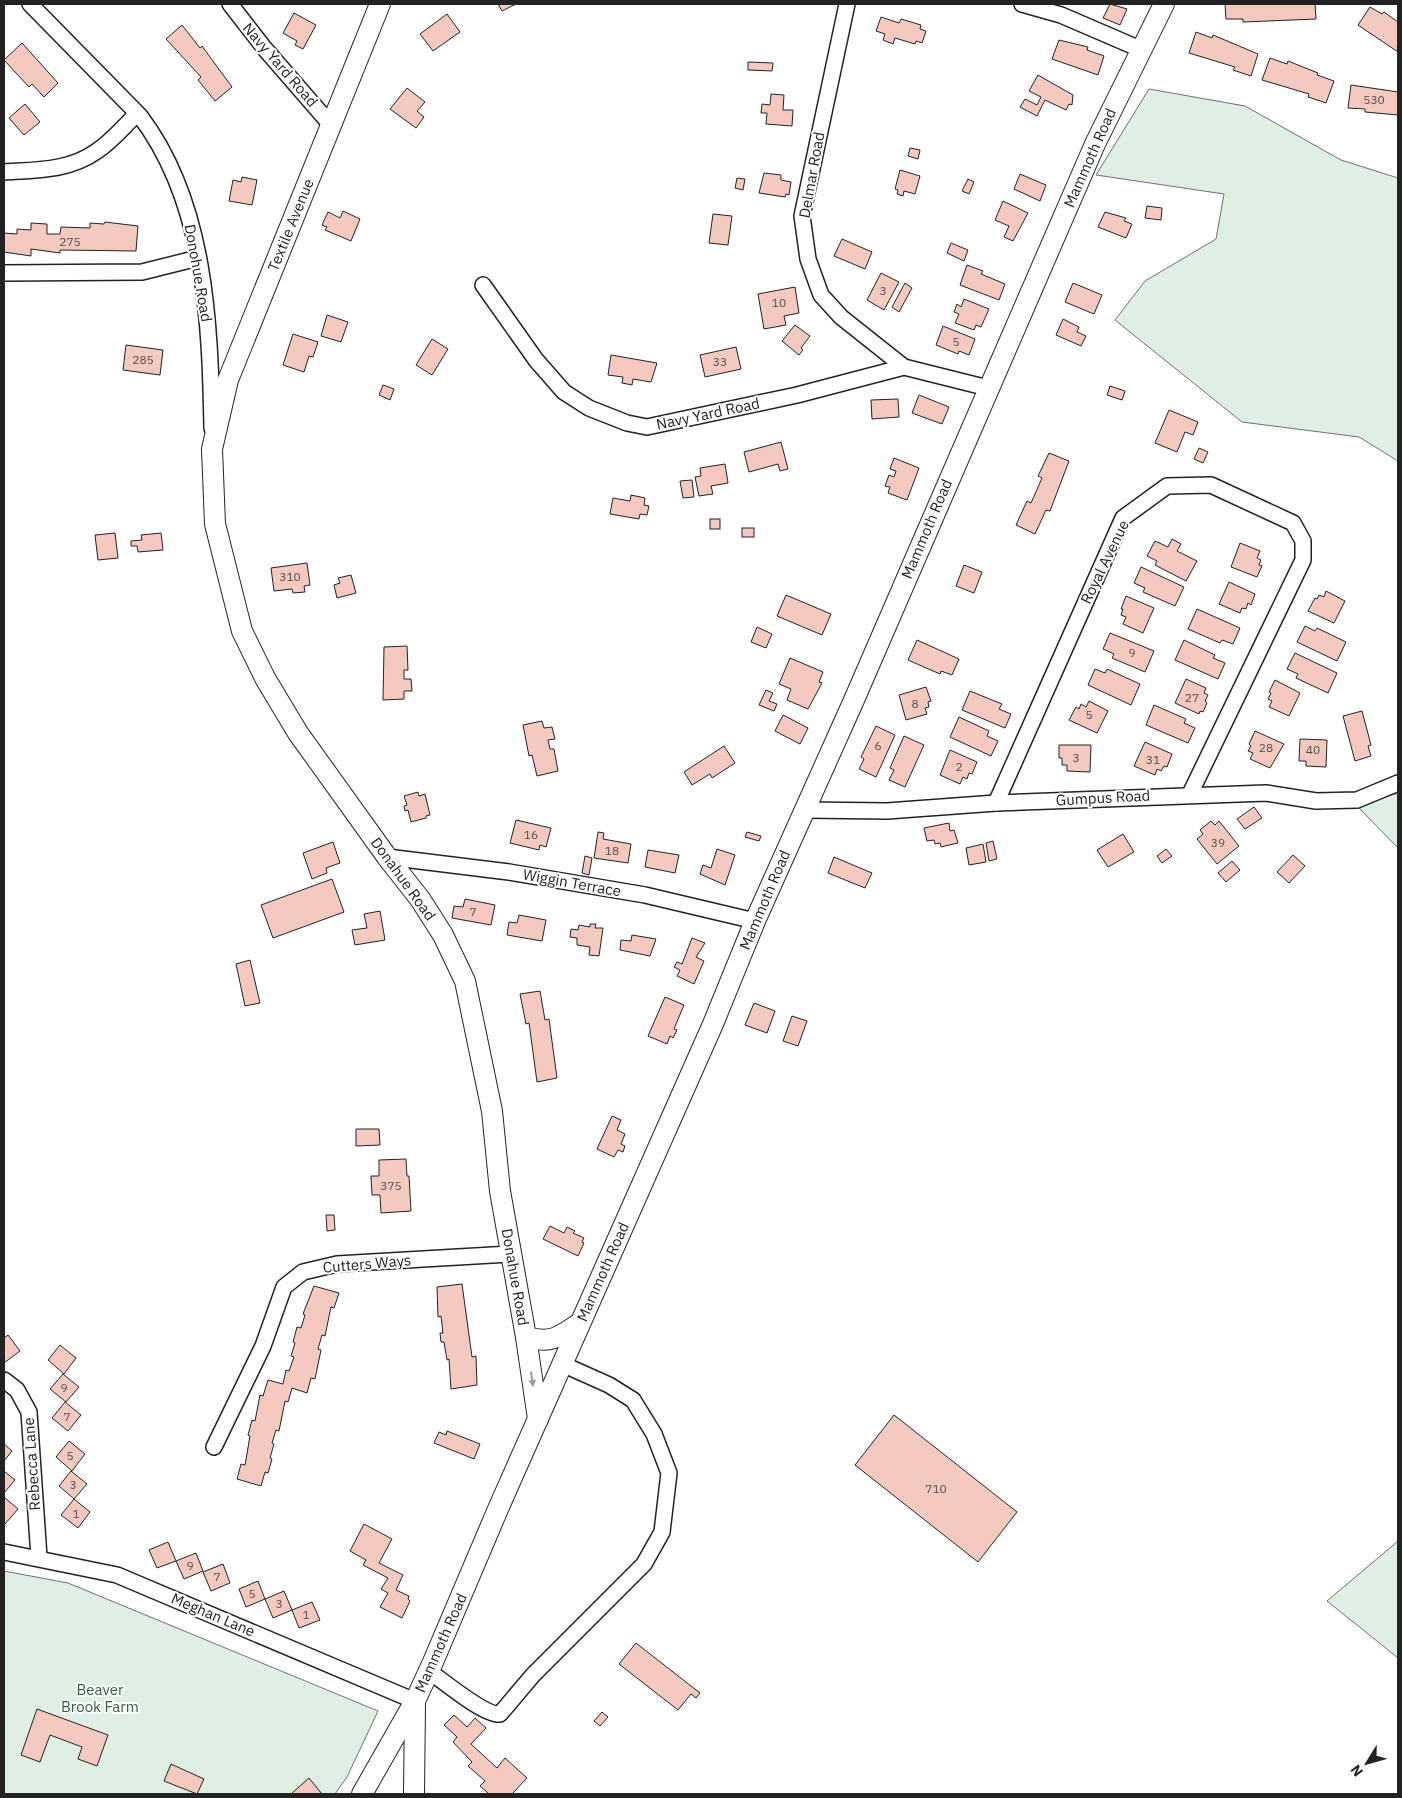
<svg xmlns="http://www.w3.org/2000/svg" width="1402" height="1798" font-family="'IBM Plex Sans',sans-serif">
<style>
.green{fill:#e0efe3;stroke:#6f6f6f}
.building{fill:#f3c9c0;stroke:#222}
.lines{fill:none;stroke-linecap:round;stroke-linejoin:round}
.street-casing{stroke:#222;stroke-width:18}
.secondary-casing{stroke:#222;stroke-width:22}
.street{stroke:#fff;stroke-width:15}
.secondary{stroke:#fff;stroke-width:20}
.oneway{fill:#9c9c9c}
.labels{text-anchor:middle;stroke-width:4;stroke-linejoin:round;paint-order:stroke}
.number-label{font-size:12px;fill:#564c4a}
.street-label{font-size:15px;fill:#222;stroke:#fff}
.park-label{font-size:15px;fill:#2f5e38;stroke:#fff}
</style>
<rect width="100%" height="100%" fill="#fff"/>
<g class="green">
<path d="M1149,89L1245,106L1341,160L1398,178V461L1359,437L1242,422L1115,320L1145,281L1216,239L1224,194L1096,175Z"/>
<path d="M1398,793V848L1357,806Z"/>
<path d="M1398,1541V1658L1327,1601Z"/>
<path d="M4,1571L68,1583L378,1711L347,1777L335,1794H4Z"/>
</g>
<g class="building">
<path d="M498,4H516L502,11Z"/>
<path d="M1110,4L1127,9L1120,25L1103,18Z"/>
<path d="M1225,4H1315L1316,19L1243,22V19H1226Z"/>
<path d="M1370,7L1382,14L1384,12L1398,22V52L1358,25Z"/>
<path d="M294,13L316,25L303,49L295,45L297,41L283,33Z"/>
<path d="M447,14L460,32L433,51L420,34Z"/>
<path d="M881,17L899,23L901,19L921,25L920,29L926,31L922,43L916,41L915,44L895,38L893,44L883,40L885,34L876,31Z"/>
<path d="M182,25L200,48L202,46L232,87L215,101L198,80L201,77L166,39Z"/>
<path d="M1196,32L1212,38L1213,35L1258,54L1251,76L1233,70L1235,67L1189,53Z"/>
<path d="M1059,40L1088,47L1087,50L1104,56L1098,75L1052,59Z"/>
<path d="M22,43L58,83L44,97L32,84L29,87L4,60Z"/>
<path d="M1270,58L1287,64L1288,61L1318,73L1317,75L1334,81L1326,103L1308,97L1309,94L1262,80Z"/>
<path d="M748,62L773,63L772,71L748,70Z"/>
<path d="M1038,75L1073,95L1072,105L1069,104L1066,110L1045,100L1037,116L1020,107L1025,99L1037,105L1041,97L1029,91Z"/>
<path d="M1351,85L1398,92V115L1365,112V109L1348,108Z"/>
<path d="M407,88L425,102L417,111L424,117L416,128L390,109Z"/>
<path d="M771,94L784,95L783,110H793L792,126L766,124L767,113H761L762,104L770,105Z"/>
<path d="M25,104L40,122L24,135L9,118Z"/>
<path d="M910,148L920,150L918,159L908,156Z"/>
<path d="M900,170L920,176L915,194L904,191L903,196L897,194L898,190L895,189Z"/>
<path d="M764,173L781,175V180L791,182L789,195L786,194L785,197L759,193Z"/>
<path d="M1020,174L1046,185L1040,201L1014,189Z"/>
<path d="M242,177L257,180L252,205L229,201L233,180L241,182Z"/>
<path d="M737,178L745,179L743,190L735,188Z"/>
<path d="M968,179L974,182L969,194L962,191Z"/>
<path d="M1003,201L1028,213L1013,241L1004,237L1009,226L995,220Z"/>
<path d="M1147,206L1162,208L1161,220L1145,218Z"/>
<path d="M343,211L360,219L351,241L325,230L327,227L322,225L328,212L340,218Z"/>
<path d="M1105,212L1126,218L1124,221L1132,224L1126,238L1098,227Z"/>
<path d="M713,214L732,216L728,245L709,243Z"/>
<path d="M105,222L138,226L136,251L60,250V253L31,249V256L4,252V233L17,234V229L31,230V223L47,224V234H60L61,227L90,228V223L104,224Z"/>
<path d="M842,239L872,252L865,269L834,256Z"/>
<path d="M951,243L968,250L964,261L947,253Z"/>
<path d="M967,265L983,271L981,274L1005,284L999,300L960,285Z"/>
<path d="M881,273L899,282L884,310L867,300Z"/>
<path d="M905,283L912,288L899,312L892,307Z"/>
<path d="M1073,283L1102,295L1094,314L1065,302Z"/>
<path d="M795,287L799,313L784,316L786,325L764,329L758,294Z"/>
<path d="M964,299L989,309L981,327L976,325L974,330L955,323L959,314L954,312L957,304L961,307Z"/>
<path d="M327,315L348,322L341,342L321,336Z"/>
<path d="M1063,319L1079,327L1077,332L1086,336L1081,346L1056,335Z"/>
<path d="M795,325L810,336L801,348L803,350L799,355L782,341Z"/>
<path d="M943,326L975,339L969,355L959,351L958,354L936,345Z"/>
<path d="M293,334L318,342L313,357L309,356L304,372L283,365Z"/>
<path d="M432,339L448,349L432,375L416,365Z"/>
<path d="M126,345L163,350L160,375L123,370Z"/>
<path d="M736,347L741,369L705,377L700,355Z"/>
<path d="M611,355L657,363L651,382L633,379L632,385L622,383L623,377L608,375Z"/>
<path d="M383,385L394,389L390,400L379,395Z"/>
<path d="M1110,386L1125,391L1122,400L1107,395Z"/>
<path d="M919,395L949,407L942,424L912,413Z"/>
<path d="M898,399L899,417L872,419L871,400Z"/>
<path d="M1169,410L1198,422L1193,435L1185,432L1177,452L1155,443Z"/>
<path d="M781,442L788,469L780,471L778,464L749,472L744,452Z"/>
<path d="M1199,448L1208,452L1203,463L1194,459Z"/>
<path d="M1049,453L1069,461L1050,511L1046,510L1035,534L1016,525L1027,501L1031,503L1042,478L1038,476Z"/>
<path d="M894,458L919,468L907,500L888,493L890,487L885,486L889,475L894,477L896,471L890,469Z"/>
<path d="M725,464L728,483L711,486L713,494L699,496L695,477L701,476L700,468Z"/>
<path d="M692,480L694,497L683,498L680,481Z"/>
<path d="M631,495L645,498L644,505L649,506L647,515L640,514L639,519L610,514L613,498L630,501Z"/>
<rect x="710" y="519" width="10" height="10"/>
<rect x="742" y="528" width="12" height="9"/>
<path d="M115,533L118,558L98,560L95,535Z"/>
<path d="M161,533L163,550L138,552L137,546H131V541L142,540L141,535Z"/>
<path d="M1172,539L1181,544L1177,551L1197,561L1186,581L1155,565L1157,561L1147,556L1155,541L1168,547Z"/>
<path d="M1240,543L1260,551L1257,558L1261,560L1259,565L1262,566L1257,577L1231,567Z"/>
<path d="M307,563L310,585L304,586L305,592L293,593L292,589L274,591L271,568Z"/>
<path d="M964,565L982,572L974,593L956,586Z"/>
<path d="M1141,567L1184,587L1175,606L1143,592L1145,588L1134,583Z"/>
<path d="M351,575L356,593L337,598L334,585L340,583L338,578Z"/>
<path d="M1229,582L1255,594L1251,605L1248,603L1246,609L1242,608L1240,613L1219,604Z"/>
<path d="M1326,591L1345,601L1334,623L1308,611L1315,598L1317,599L1319,595L1324,597Z"/>
<path d="M786,595L831,614L822,635L777,616Z"/>
<path d="M1126,596L1154,608L1143,633L1123,624L1126,617L1121,615L1123,609H1121Z"/>
<path d="M1197,609L1240,628L1233,644L1222,640L1220,643L1188,629Z"/>
<path d="M1305,626L1315,631L1317,628L1346,642L1337,661L1297,642Z"/>
<path d="M757,627L772,634L766,648L751,642Z"/>
<path d="M1110,633L1154,651L1145,672L1112,658L1114,654L1103,649Z"/>
<path d="M917,640L959,659L952,675L941,671L940,674L908,660Z"/>
<path d="M1184,640L1215,655L1213,658L1225,663L1218,679L1175,660Z"/>
<path d="M407,646L408,670H404V679H411L412,691H404V699L383,700L384,647Z"/>
<path d="M1295,653L1337,673L1328,693L1296,678L1298,674L1287,669Z"/>
<path d="M790,658L823,672L819,682L822,683L808,709L787,700L791,689L779,684Z"/>
<path d="M1095,669L1105,673L1107,669L1140,684L1131,705L1088,685Z"/>
<path d="M1186,679L1206,688L1204,693L1208,695L1205,701L1207,703L1203,712L1200,711L1199,714L1175,703Z"/>
<path d="M1275,680L1300,693L1289,716L1269,707L1272,701L1268,699L1271,693L1269,692Z"/>
<path d="M926,687L931,701L928,702L929,707L925,708L927,714L906,720L899,695Z"/>
<path d="M766,690L773,693L769,701L777,704L774,711L759,705Z"/>
<path d="M970,691L1002,704L999,709L1011,714L1005,728L962,710Z"/>
<path d="M1089,701L1108,711L1097,733L1069,720L1076,707L1079,709L1081,704L1086,707Z"/>
<path d="M1154,705L1186,719L1184,723L1195,728L1188,743L1146,725Z"/>
<path d="M1362,711L1371,745L1368,746L1371,756L1355,761L1343,716Z"/>
<path d="M783,715L808,728L800,744L775,731Z"/>
<path d="M959,717L989,731L987,736L998,741L991,756L950,737Z"/>
<path d="M542,721L544,728L552,727L555,739L548,740L550,749H554L558,771L537,776L532,755L529,756L523,725Z"/>
<path d="M876,726L895,735L876,777L859,769L864,759L861,757Z"/>
<path d="M1255,731L1284,744L1270,768L1250,759L1253,753L1248,751L1251,746L1249,744Z"/>
<path d="M904,736L924,745L905,787L889,780L894,770L890,768Z"/>
<path d="M1300,739L1327,740L1326,767L1306,766V761H1299Z"/>
<path d="M1145,742L1172,754L1167,767L1164,766L1161,771L1157,769L1155,775L1134,766Z"/>
<path d="M1059,745H1091L1090,772L1067,771V765H1062V758H1059Z"/>
<path d="M724,746L735,763L712,778L710,774L692,785L684,772Z"/>
<path d="M950,750L977,762L972,774L969,773L967,779L963,777L960,784L940,775Z"/>
<path d="M418,792L419,796L425,794L430,815L426,816V818L411,822L408,810L405,811L404,806L407,805L404,796Z"/>
<path d="M1254,807L1262,818L1245,829L1237,819Z"/>
<path d="M516,820L551,828L546,847L540,845L539,850L510,843Z"/>
<path d="M1211,821L1215,825L1219,821L1239,846L1217,864L1197,839L1203,834L1200,830Z"/>
<path d="M949,823L950,831L954,830L958,843L941,847L940,843L935,844L934,840L927,841L924,828Z"/>
<path d="M598,832L604,833L603,839L631,844L628,863L594,858Z"/>
<path d="M747,832L761,836L759,841L745,837Z"/>
<path d="M1123,834L1134,852L1108,867L1097,850Z"/>
<path d="M993,841L997,859L989,861L986,843Z"/>
<path d="M333,842L340,863L326,868L327,873L312,879L303,853Z"/>
<path d="M983,844L986,862L969,865L966,848Z"/>
<path d="M717,849L735,855L725,885L700,874L703,865L711,868Z"/>
<path d="M1166,849L1172,856L1162,863L1157,856Z"/>
<path d="M648,850L679,855L675,873L645,867Z"/>
<path d="M1293,855L1305,866L1289,883L1277,872Z"/>
<path d="M585,856L592,858L589,875L582,873Z"/>
<path d="M834,857L872,873L865,888L828,873Z"/>
<path d="M1232,861L1240,870L1226,882L1218,873Z"/>
<path d="M332,879L344,912L273,938L261,905Z"/>
<path d="M465,899L495,905L491,925L452,918L454,906L463,907Z"/>
<path d="M380,911L385,940L355,945L352,930L367,928L364,914Z"/>
<path d="M519,915L546,920L542,941L507,935L509,922L517,923Z"/>
<path d="M590,924H596L595,928H603L599,956L589,955L590,947L577,945V938L570,937L571,929L578,930L579,925L590,927Z"/>
<path d="M632,935L656,939L650,956L620,950L621,940L631,941Z"/>
<path d="M692,938L705,943L696,957L704,961L694,984L677,976L680,970L674,967L677,962L682,964Z"/>
<path d="M250,960L260,1003L245,1006L236,964Z"/>
<path d="M540,991L545,1020L549,1019L557,1078L537,1082L529,1023L526,1024L520,994Z"/>
<path d="M665,997L684,1005L674,1029L677,1030L673,1038L670,1036L667,1044L648,1036Z"/>
<path d="M754,1003L775,1011L767,1033L745,1025Z"/>
<path d="M792,1016L807,1021L798,1046L783,1041Z"/>
<path d="M612,1116L621,1120L617,1130L625,1134L621,1144L625,1146L623,1152L618,1150L614,1157L597,1149Z"/>
<path d="M356,1129H379L380,1145L356,1146Z"/>
<path d="M406,1159L407,1176H409L411,1211L381,1213L380,1195H372L371,1176H379V1160Z"/>
<path d="M326,1215H334L335,1230L327,1231Z"/>
<path d="M550,1226L564,1233L567,1227L575,1231L573,1233L584,1238L582,1242L584,1243L578,1256L543,1239Z"/>
<path d="M462,1284L472,1357L476,1356L477,1385L451,1389L449,1359L447,1360L444,1342H441L440,1333H443L441,1316L438,1317L437,1287Z"/>
<path d="M314,1286L339,1293L334,1308L331,1307L325,1336L322,1335L318,1349L321,1350L315,1379L311,1378L307,1393L292,1388L288,1402L285,1401L279,1431L276,1430L272,1443L274,1444L270,1458L272,1459L268,1473L265,1472L261,1486L237,1479L241,1464L245,1465L250,1436L248,1435L252,1420L255,1421L260,1395L263,1396L268,1380L283,1384L286,1370L289,1371L294,1357L291,1356L295,1343L293,1342L297,1327L301,1328L305,1315L303,1314Z"/>
<path d="M8,1335L20,1351L4,1363V1338Z"/>
<path d="M60,1345L76,1358L64,1374L48,1360Z"/>
<path d="M63,1374L79,1387L66,1402L50,1389Z"/>
<path d="M65,1402L81,1415L68,1431L52,1418Z"/>
<path d="M894,1415L1017,1512L978,1562L855,1465Z"/>
<path d="M447,1431L480,1444L474,1459L434,1443L439,1432L446,1435Z"/>
<path d="M69,1441L85,1454L72,1471L56,1457Z"/>
<path d="M4,1444L12,1451L4,1461Z"/>
<path d="M4,1471L15,1480L4,1493Z"/>
<path d="M71,1471L87,1484L74,1499L59,1486Z"/>
<path d="M4,1497L18,1509L5,1524L4,1523Z"/>
<path d="M74,1499L90,1512L78,1528L61,1515Z"/>
<path d="M364,1524L392,1539L379,1563L403,1575L396,1590L409,1596L408,1599L410,1601L402,1618L380,1607L388,1593L381,1589L388,1578L363,1565L366,1560L350,1551Z"/>
<path d="M168,1542L176,1561L157,1568L149,1550Z"/>
<path d="M196,1553L203,1571L184,1579L176,1561Z"/>
<path d="M223,1564L230,1583L211,1591L203,1572Z"/>
<path d="M258,1581L265,1599L246,1607L239,1589Z"/>
<path d="M284,1591L292,1610L273,1618L265,1599Z"/>
<path d="M312,1602L320,1620L299,1628L292,1610Z"/>
<path d="M636,1643L700,1693L696,1698L691,1694L678,1710L619,1664Z"/>
<path d="M37,1709L108,1735L97,1766L78,1759L82,1747L50,1735L40,1762L21,1755Z"/>
<path d="M602,1712L608,1717L600,1726L594,1721Z"/>
<path d="M454,1715L467,1727L475,1718L486,1728L471,1744L497,1768L505,1758L527,1778L512,1794H489L480,1786L485,1781L468,1766L472,1762L453,1742L457,1737L444,1725Z"/>
<path d="M171,1764L204,1779L197,1794L164,1781Z"/>
<path d="M309,1778L322,1794H291Z"/>
</g>
<g class="lines">
<defs>
<g id="street">
<path d="M30,4L140,116C206,203 210,323 212,428"/>
<path d="M230,4L265,49L331,125"/>
<path d="M847,4L802,216L808,259L821,295L841,317L904,367"/>
<path d="M1022,4L1061,15L1140,49"/>
<path d="M4,172C37,170 69,171 97,151C112,141 124,126 137,114"/>
<path d="M4,273L142,272L198,258"/>
<path d="M483,285L536,360L564,392L589,408L627,423L647,427L797,395L904,367L988,388"/>
<path d="M996,803L1123,518L1167,486L1211,485L1293,523L1303,541V560L1190,794"/>
<path d="M805,810L887,811L996,803L1266,793L1316,801L1357,800L1398,783"/>
<path d="M387,857L509,872L645,895L755,921"/>
<path d="M4,1380L17,1390L29,1412L39,1557"/>
<path d="M214,1447L263,1346L284,1287L303,1272L337,1264L510,1254"/>
<path d="M4,1552L117,1575L415,1701"/>
<path d="M429,1671C443,1681 485,1716 500,1714L533,1675L644,1564L662,1532L669,1473L654,1434L633,1400L609,1385L562,1364"/>
</g>
<g id="secondary">
<path d="M380,4L228,380L212,449L215,524L242,631L265,678L298,733L387,857L420,899L443,935L465,981L492,1111L500,1191L526,1337L538,1419"/>
<path d="M526,1337C552,1344 559,1337 580,1323"/>
<path d="M362,1794L415,1701L433,1662L498,1509L713,1024L755,921L854,700L1095,144L1164,4"/>
<path d="M414,1794L415,1704"/>
</g>
</defs>
<use href="#street" class="street-casing"/>
<use href="#secondary" class="secondary-casing"/>
<use href="#street" class="street"/>
<use href="#secondary" class="secondary"/>
</g>
<defs><path id="oneway-solid" d="M-6-.8H1V-3.2L6.5 0L1 3.2V.8H-6Z" transform="scale(1.25)"/></defs>
<use class="oneway" href="#oneway-solid" transform="translate(532 1379) rotate(82)"/>
<g class="labels">
<g class="number-label">
<text x="1374" y="104">530</text>
<text x="70" y="246">275</text>
<text x="883" y="295">3</text>
<text x="779" y="307">10</text>
<text x="956" y="346">5</text>
<text x="143" y="364">285</text>
<text x="720" y="366">33</text>
<text x="290" y="581">310</text>
<text x="1132" y="657">9</text>
<text x="1192" y="702">27</text>
<text x="915" y="708">8</text>
<text x="1089" y="719">5</text>
<text x="878" y="750">6</text>
<text x="1266" y="752">28</text>
<text x="1313" y="754">40</text>
<text x="1076" y="762">3</text>
<text x="1153" y="764">31</text>
<text x="959" y="771">2</text>
<text x="531" y="839">16</text>
<text x="1218" y="847">39</text>
<text x="612" y="855">18</text>
<text x="473" y="916">7</text>
<text x="391" y="1190">375</text>
<text x="64" y="1392">9</text>
<text x="67" y="1421">7</text>
<text x="70" y="1460">5</text>
<text x="73" y="1489">3</text>
<text x="936" y="1493">710</text>
<text x="76" y="1518">1</text>
<text x="190" y="1570">9</text>
<text x="217" y="1581">7</text>
<text x="252" y="1598">5</text>
<text x="279" y="1608">3</text>
<text x="306" y="1619">1</text>
</g>
<g class="street-label">
<text transform="translate(280 65) rotate(49)" y="5">Navy Yard Road</text>
<text transform="translate(1090 158) rotate(-66)" y="5">Mammoth Road</text>
<text transform="translate(812 175) rotate(-80)" y="5">Delmar Road</text>
<text transform="translate(291 225) rotate(-68)" y="5">Textile Avenue</text>
<text transform="translate(198 273) rotate(80)" y="5">Donohue Road</text>
<text transform="translate(708 414) rotate(-12)" y="5">Navy Yard Road</text>
<text transform="translate(927 529) rotate(-67)" y="5">Mammoth Road</text>
<text transform="translate(1105 562) rotate(-64)" y="5">Royal Avenue</text>
<text transform="translate(1103 798) rotate(-3)" y="5">Gumpus Road</text>
<text transform="translate(403 879) rotate(54)" y="5">Donahue Road</text>
<text transform="translate(572 883) rotate(10)" y="5">Wiggin Terrace</text>
<text transform="translate(765 900) rotate(-67)" y="5">Mammoth Road</text>
<text transform="translate(367 1264) rotate(-5)" y="5">Cutters Ways</text>
<text transform="translate(603 1272) rotate(-66)" y="5">Mammoth Road</text>
<text transform="translate(515 1277) rotate(80)" y="5">Donahue Road</text>
<text transform="translate(32 1464) rotate(-94)" y="5">Rebecca Lane</text>
<text transform="translate(213 1615) rotate(23)" y="5">Meghan Lane</text>
<text transform="translate(441 1643) rotate(-66)" y="5">Mammoth Road</text>
</g>
<g class="park-label">
<text x="100" y="1695">Beaver<tspan x="100" dy="17">Brook Farm</tspan></text>
</g>
</g>
<rect width="1402" height="1798" fill="none" stroke="#222222" stroke-width="10"/>
<g transform="translate(1367 1763) rotate(233)" stroke="#ffffff" stroke-width="4" paint-order="stroke">
<path d="M0-4L9 19L0 12L-9 19Z" fill="#222222"/>
<text y="-8" font-size="14" font-weight="bold" text-anchor="middle" fill="#222222">N</text>
</g>
</svg>
